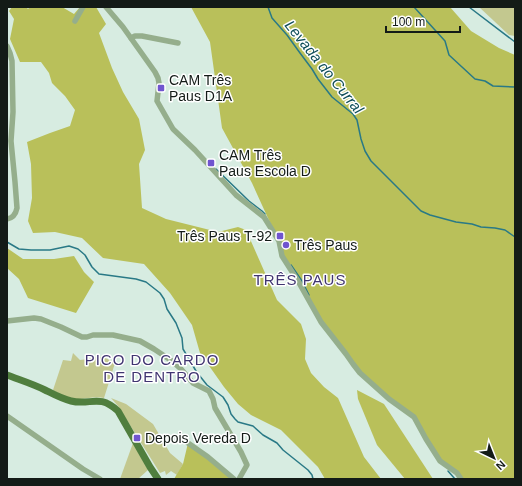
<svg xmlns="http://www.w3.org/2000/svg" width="522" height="486" font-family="Helvetica,sans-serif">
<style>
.green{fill:#c3c88f}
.forest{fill:#b9c05a}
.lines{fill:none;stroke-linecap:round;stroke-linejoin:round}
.stream{stroke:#297986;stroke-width:1.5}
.minor{stroke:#95ae8c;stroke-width:5.5}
.major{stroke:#507e3e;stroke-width:7}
.poi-dot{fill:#7055cf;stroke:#fff;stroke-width:1.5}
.labels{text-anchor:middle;stroke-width:3;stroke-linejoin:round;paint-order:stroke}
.poi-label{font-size:14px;fill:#131b17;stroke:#fff;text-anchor:start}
.water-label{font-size:15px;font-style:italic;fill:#0e4d58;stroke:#fff}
.neighbourhood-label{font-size:15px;letter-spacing:1px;fill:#403571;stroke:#fff}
</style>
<rect width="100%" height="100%" fill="#d7ece1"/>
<g class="green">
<path d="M479,7H515V36L509,35Z"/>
<path d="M73,353L80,360C86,360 91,357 96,357C102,356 110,360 115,363L104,398C96,397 88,398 81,399C71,400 61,395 53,390L63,360L71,361Z"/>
<path d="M111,398L126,404L153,424L170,453L183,464L177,475L171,471L166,475L165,471L160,473L118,406Z"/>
<path d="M133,443L148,470L138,479H120Z"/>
</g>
<g class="forest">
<path d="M12,7H26L28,9L30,7H62L74,14L80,7H96L106,24L99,33L112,68L123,92L139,119L145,150L139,164L142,208L166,219L218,232L238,227L246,230L277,300L301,324L306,339L305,359L311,373L324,387L338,398L364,457L381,479H325L318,467L281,430L251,415L238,404L224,387L200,353L192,325L170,293L144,264L103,258L82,238L55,232L33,233L28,221L32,198L31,164L27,142L50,133L70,126L75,110L65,96L52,83L49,73L41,62H20L10,39L14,19L9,11Z"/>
<path d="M191,7H450L471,31L499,48L515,55V479H461L440,461L414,417L360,373L321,322L282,256L279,241L267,216L252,183L222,128L210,42Z"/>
<path d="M7,248L23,259H54L74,256L84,272L94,282L76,313L28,298L19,279L7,268Z"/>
<path d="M357,390L384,404L433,479H405L377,445L358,399Z"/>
<path d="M188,443L232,479H174L183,464Z"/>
</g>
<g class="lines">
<g class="stream">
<path d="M268,7L272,18L287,35L300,53L312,69L318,79L332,97L353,114L357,120L361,139L365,151L371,161L421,211L430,215L456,222L472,224L481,227L495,228L505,230L515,237"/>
<path d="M414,7L445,41L449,55L475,79L485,81L493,86L515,87"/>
<path d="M469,7L515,42"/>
<path d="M216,169L249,201L262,211L265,214"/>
<path d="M7,242L19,249L31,250H50L69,246L78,249L85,255L92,267L99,274L136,279L146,282L160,293L164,299L167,309L176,323L182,338L183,349L196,371"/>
<path d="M291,265L302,281L309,295"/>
<path d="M199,375L207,385L223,397L228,405L231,414L235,419L238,422L253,426L263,435L277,443L283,450L308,470L312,475L313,479"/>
<path d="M448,471L455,479"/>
</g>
<g class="minor">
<path d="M106,7L123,27L155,72L158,78L159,83L157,101L173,129L195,150L236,195L264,217L279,241L282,256L298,281L321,322L346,354L353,364L360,373L389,399L414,417L426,439L440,461L457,473L461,479"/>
<path d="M75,21L83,7"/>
<path d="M131,38L135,36H142L178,43"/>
<path d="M7,46L10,53L12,61L13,112L11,141L15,182L17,208C16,213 13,218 7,219"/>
<path d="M7,321L34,318L41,319L61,327L82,337H87L93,335H113L140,341L154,349L172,361L181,369L193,383L209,391L213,399L215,408L241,452L247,465L239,479"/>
<path d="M7,416L83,469L100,479"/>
<path d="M188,443L208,457L234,479"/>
</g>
<path class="major" d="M7,375C20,380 33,384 45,390C53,394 62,399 71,401C91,406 98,393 118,411L150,467L158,479"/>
</g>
<g class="poi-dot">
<rect x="157" y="84" width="8" height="8" rx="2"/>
<rect x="207" y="159" width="8" height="8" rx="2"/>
<rect x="276" y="232" width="8" height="8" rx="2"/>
<circle cx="286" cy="245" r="4"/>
<rect x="133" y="434" width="8" height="8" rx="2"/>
</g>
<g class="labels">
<g class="poi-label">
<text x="169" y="85">CAM Três<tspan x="169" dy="16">Paus D1A</tspan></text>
<text x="219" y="160">CAM Três<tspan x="219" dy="16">Paus Escola D</tspan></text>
<text x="272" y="241" text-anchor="end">Três Paus T-92</text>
<text x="294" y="250">Três Paus</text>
<text x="145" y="443">Depois Vereda D</text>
</g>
<g class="water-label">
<text transform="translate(324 67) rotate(51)" y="5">Levada do Curral</text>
</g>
<g class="neighbourhood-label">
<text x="300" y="285">TRÊS PAUS</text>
<text x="152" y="365">PICO DO CARDO<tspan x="152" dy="17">DE DENTRO</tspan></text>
</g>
</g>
<rect width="522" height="486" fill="none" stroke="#131b17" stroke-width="16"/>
<g transform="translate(494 458) rotate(137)" stroke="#ffffff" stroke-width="3" paint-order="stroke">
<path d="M0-3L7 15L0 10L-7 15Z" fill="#131b17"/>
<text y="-6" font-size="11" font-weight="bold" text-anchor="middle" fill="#131b17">N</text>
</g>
<path d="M386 26v6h74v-6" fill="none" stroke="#131b17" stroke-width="2"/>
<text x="392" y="26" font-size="12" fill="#131b17" stroke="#ffffff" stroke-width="3" paint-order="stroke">100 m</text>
</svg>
